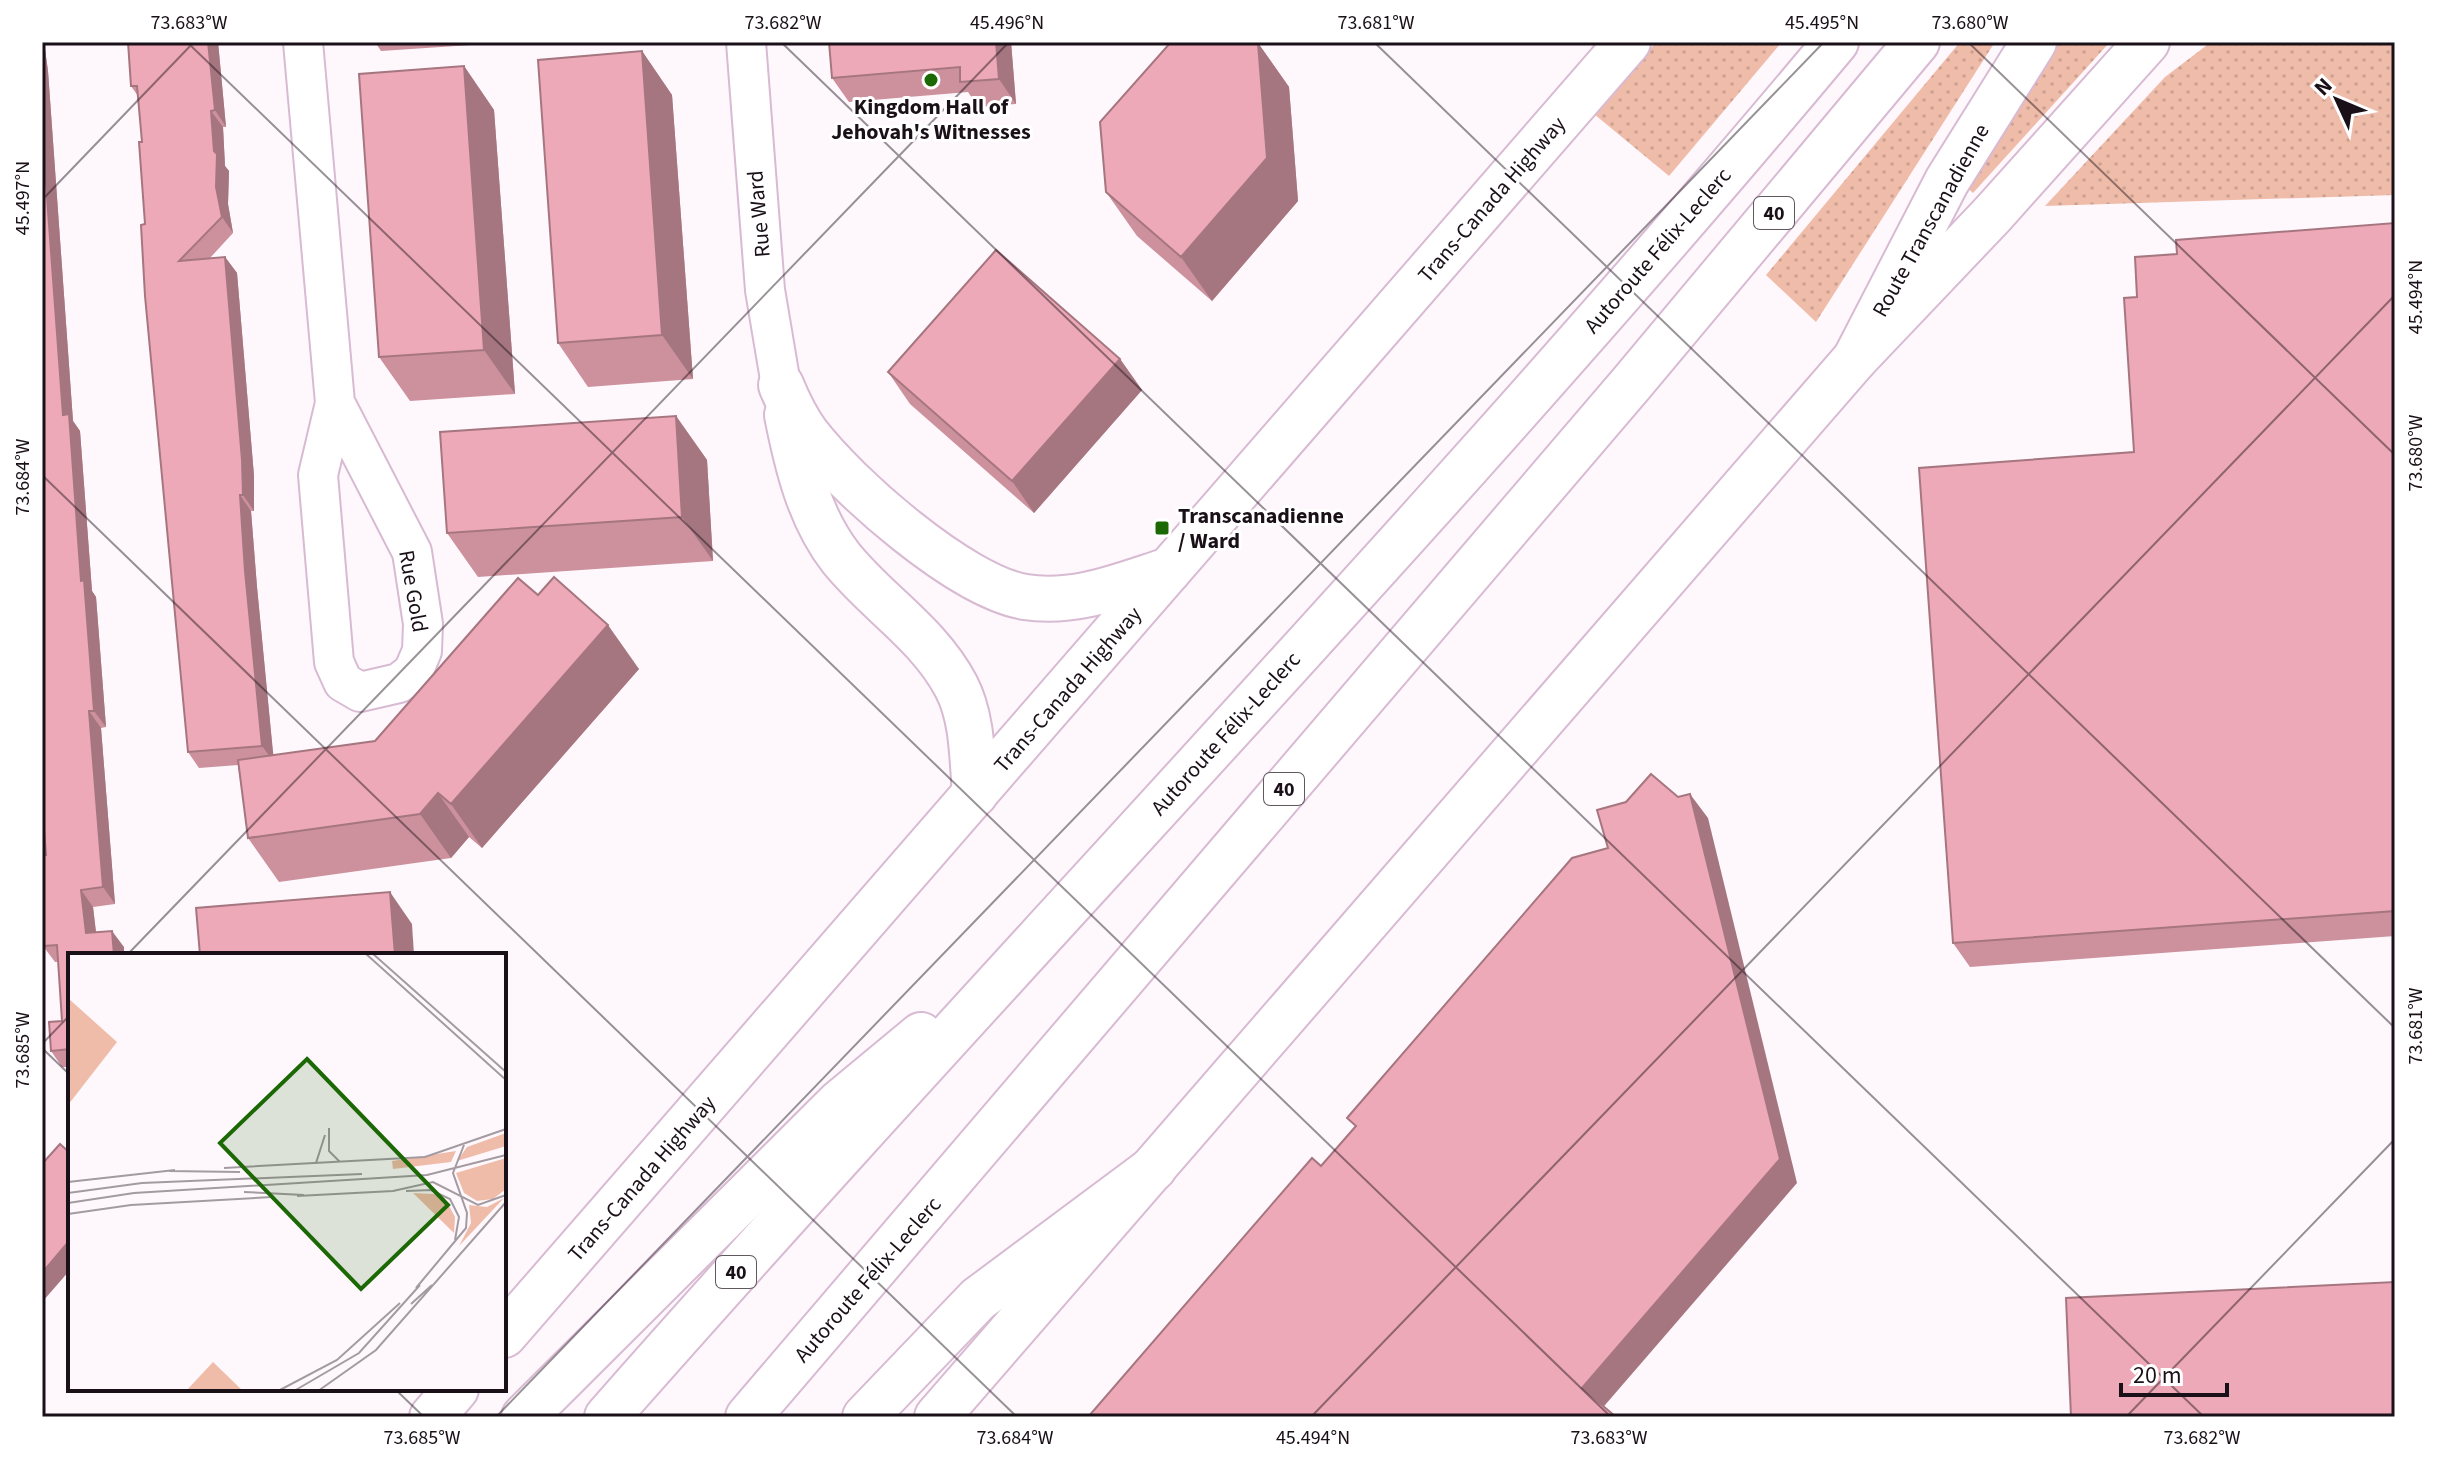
<svg xmlns="http://www.w3.org/2000/svg" width="2437" height="1459" font-family="'Source Sans 3',sans-serif">
<style>
.grass{fill:url(#grass-dots)}
.lines{fill:none;stroke-linecap:round;stroke-linejoin:round}
.minor-casing{stroke:#d8bad3;stroke-width:42}
.secondary-casing{stroke:#d8bad3;stroke-width:48}
.primary-casing{stroke:#d8bad3;stroke-width:48}
.motorway-casing{stroke:#d8bad3;stroke-width:48}
.minor{stroke:#fff;stroke-width:38}
.secondary{stroke:#fff;stroke-width:44}
.primary{stroke:#fff;stroke-width:44}
.motorway{stroke:#fff;stroke-width:44}
.wall{fill:#cc919d}
.shaded-wall{fill:#a67680}
.building{fill:#eda9b7;stroke:#a67680;stroke-width:2}
.ticks{fill:none;stroke:#1a1018;stroke-width:2;stroke-opacity:0.45}
.poi-dot{fill:#1b6805;stroke:#fff;stroke-width:3}
.labels{text-anchor:middle;stroke-width:6;stroke-linejoin:round;paint-order:stroke}
.shield{fill:#fff;stroke:#5f585d;stroke-width:2}
.shield-label{font-size:20px;font-weight:bold;fill:#1a1018}
.poi-label{font-size:22px;font-weight:bold;fill:#1a1018;stroke:#fff}
.street-label{font-size:22px;fill:#1a1018;stroke:#fff}
.inset-road{fill:none;stroke:#a39ba1;stroke-width:2}
.view{fill:#1b6805;fill-opacity:0.15;stroke:#1b6805;stroke-width:4}
.inset-edge{fill:none;stroke:#1a1018;stroke-width:4}
.neatline{fill:none;stroke:#1a1018;stroke-width:3}
.ticks-label{font-size:20px;text-anchor:middle;fill:#1a1018}
</style>
<defs>
<pattern id="grass-dots" width="8" height="8" patternUnits="userSpaceOnUse" patternTransform="scale(2)"><rect width="8" height="8" fill="#f0bcaa"/><path d="M2 2h.1M6 6h.1" fill="none" stroke="#cda192" stroke-width="1.8" stroke-linecap="round"/></pattern>
</defs>
<rect width="100%" height="100%" fill="#fef8fd"/>
<g class="grass">
<path d="M1656,42H1782L1669,176L1594,114Z"/>
<path d="M1960,42H1995L1816,322L1766,275Z"/>
<path d="M2059,42H2110L1973,193L1962,183Z"/>
<path d="M2211,42H2395V195L2045,206L2165,77Z"/>
</g>
<g class="lines">
<defs>
<g id="minor">
<path d="M303,42L335,403L318,475L334,662L343,682L360,692L399,683L413,672L422,651L423,624L412,552L335,403"/>
<path d="M746,42L765,290L781,385"/>
</g>
<g id="secondary">
<path d="M781,385C788,402 796,419 807,434C847,486 960,586 1025,597C1075,605 1122,585 1169,570"/>
<path d="M787,415C797,465 809,517 841,558C877,603 928,633 956,686C973,718 972,759 975,794"/>
<path d="M504,1335L1628,42"/>
<path d="M432,1417L456,1389"/>
<path d="M937,1417L1855,359L1947,181L2034,42"/>
</g>
<path id="primary" d="M1855,359L1992,215L2147,42"/>
<g id="motorway">
<path d="M524,1417L839,1103L921,1035"/>
<path d="M607,1417C1013,956 1442,514 1836,42"/>
<path d="M748,1417L1631,384L1917,42"/>
<path d="M865,1417L978,1299L1154,1168"/>
</g>
</defs>
<use href="#minor" class="minor-casing"/>
<use href="#secondary" class="secondary-casing"/>
<use href="#primary" class="primary-casing"/>
<use href="#motorway" class="motorway-casing"/>
<use href="#minor" class="minor"/>
<use href="#secondary" class="secondary"/>
<use href="#primary" class="primary"/>
<use href="#motorway" class="motorway"/>
</g>
<g class="wall">
<path d="M42,42H44L48,71L73,421L80,431L92,591L96,597L106,727L101,728L115,904L93,907L96,932L124,947V955H70V1067H62L51,1051L62,1021L58,962H55L43,946L46,855Z"/>
<path d="M128,42H218L226,127H223L225,166L229,171L228,204L233,233L210,258L225,257L237,273L254,476V511H251L257,587L273,755L375,741L538,595L639,669L482,848L469,837L451,858L279,882L248,838L238,765L199,768L188,752L145,224L142,142L138,96L131,86Z"/>
<path d="M375,42H486V44L381,51Z"/>
<path d="M1011,42L1016,104L978,107L968,92L849,102L832,78Z"/>
<path d="M1258,43L1289,87L1298,201L1212,301L1137,236L1106,192Z"/>
<path d="M642,51L672,95L693,379L588,387L558,343Z"/>
<path d="M464,66L494,110L515,394L410,401L379,357Z"/>
<path d="M2395,223V936L1970,967L1953,943L2134,452L2137,297L2177,254Z"/>
<path d="M1120,359L1142,390L1034,513L910,404L888,372Z"/>
<path d="M676,416L707,460L713,561L478,577L447,533Z"/>
</g>
<g class="shaded-wall">
<path d="M42,42H44L48,71L73,421L80,431L92,591L96,597L106,727L94,711L63,415L42,129Z"/>
<path d="M208,42H218L226,127L215,110Z"/>
<path d="M996,42H1011L1016,104L999,79Z"/>
<path d="M1258,43L1289,87L1298,201L1212,301L1181,257Z"/>
<path d="M642,51L672,95L693,379L662,335Z"/>
<path d="M464,66L494,110L515,394L484,350Z"/>
<path d="M211,111L223,127L225,166L229,171L228,204L233,233L222,217L216,187Z"/>
<path d="M225,257L237,273L254,476V511L243,495Z"/>
<path d="M1120,359L1142,390L1034,513L1012,481Z"/>
<path d="M676,416L707,460L713,561L682,517Z"/>
<path d="M240,495L251,511L257,587L274,762L262,746L245,571Z"/>
<path d="M608,625L639,669L482,848L451,804Z"/>
<path d="M89,711L101,728L115,904L103,887Z"/>
<path d="M438,793L469,837L451,858L420,814Z"/>
<path d="M1690,794L1708,818L1797,1183L1599,1412L1582,1388Z"/>
<path d="M81,890L93,907L98,950L86,933Z"/>
<path d="M390,892L412,924L414,955H395Z"/>
<path d="M112,931L124,947V955H114Z"/>
<path d="M70,1240V1270L43,1301L42,1299V1273Z"/>
</g>
<g class="building">
<path d="M128,42H208L215,110L211,111L214,151L217,154L216,187L222,217L179,261L225,257L242,460L243,495H240L245,571L262,746L188,752L145,296L141,225L145,224L139,142H142L137,86H131Z"/>
<path d="M829,42H996L999,79L960,82V67L832,78Z"/>
<path d="M1171,42H1257L1258,43L1267,158L1181,257L1106,192L1100,122Z"/>
<path d="M642,51L662,335L558,343L538,60Z"/>
<path d="M464,66L484,350L379,357L359,74Z"/>
<path d="M42,129L63,415L69,414L81,581L84,580L94,711H89L103,887L81,890L86,933L112,931L114,955H70V1049L51,1051L49,1022L62,1021L57,945L43,946L42,923V855H46L42,804Z"/>
<path d="M2395,223V911L1953,943L1919,468L2134,452L2124,298L2137,297L2135,257L2177,254L2176,240Z"/>
<path d="M996,250L1120,359L1012,481L888,372Z"/>
<path d="M676,416L682,517L447,533L440,432Z"/>
<path d="M554,577L608,625L451,804L438,793L420,814L248,838L238,760L375,741L518,578L538,595Z"/>
<path d="M1651,774L1678,797L1690,794L1780,1159L1582,1388L1616,1417H1088L1312,1158L1321,1166L1356,1126L1347,1118L1572,858L1608,848L1597,810L1626,802Z"/>
<path d="M390,892L395,955H200L196,908Z"/>
<path d="M60,1144L70,1153V1240L42,1273V1164Z"/>
<path d="M2395,1282V1417H2071L2066,1298Z"/>
</g>
<path class="ticks" d="M187,42L1611,1417M781,42L2204,1417M1374,42L2395,1028M1968,42L2395,455M42,200L194,42M42,475L1017,1417M127,955L1009,42M42,1044L70,1015M42,1048L70,1075M395,1389L424,1417M496,1417L1824,42M1311,1417L2395,295M2126,1417L2395,1139"/>
<g class="poi-dot">
<circle cx="931" cy="80" r="8"/>
<rect x="1154" y="520" width="16" height="16" rx="4"/>
</g>
<g class="labels">
<g class="shield">
<rect x="1754" y="197" width="40" height="32" rx="6"/>
<rect x="1264" y="773" width="40" height="32" rx="6"/>
<rect x="716" y="1256" width="40" height="32" rx="6"/>
</g>
<g class="shield-label">
<text x="1774" y="220">40</text>
<text x="1284" y="796">40</text>
<text x="736" y="1279">40</text>
</g>
<g class="poi-label">
<text x="931" y="114">Kingdom Hall of<tspan x="931" dy="25">Jehovah's Witnesses</tspan></text>
<text x="1178" y="523" text-anchor="start">Transcanadienne<tspan x="1178" dy="25">/ Ward</tspan></text>
</g>
<g class="street-label">
<text transform="translate(1491 199) rotate(-49)" y="8">Trans-Canada Highway</text>
<text transform="translate(758 214) rotate(-95)" y="8">Rue Ward</text>
<text transform="translate(1930 220) rotate(-61)" y="8">Route Transcanadienne</text>
<text transform="translate(1657 250) rotate(-49)" y="8">Autoroute Félix-Leclerc</text>
<text transform="translate(414 591) rotate(80)" y="8">Rue Gold</text>
<text transform="translate(1067 689) rotate(-49)" y="8">Trans-Canada Highway</text>
<text transform="translate(1225 733) rotate(-48)" y="8">Autoroute Félix-Leclerc</text>
<text transform="translate(641 1178) rotate(-49)" y="8">Trans-Canada Highway</text>
<text transform="translate(867 1279) rotate(-49)" y="8">Autoroute Félix-Leclerc</text>
</g>
</g>
<g transform="translate(68 953)">
<rect width="438" height="438" fill="#fef8fd"/>
<path d="M438,180V193L389,208L399,194ZM388,198L383,209L325,216L324,208ZM438,205V236L425,246L409,248L396,240L388,220ZM345,240L366,241L379,249L387,264L386,280ZM436,245L391,293L403,270L401,252L419,254ZM145,409L175,438H118Z" fill="#f0bcaa"/>
<path d="M1,46L49,89L0,152V47Z" fill="#f0bcaa"/>
<path class="inset-road" d="M297,0L438,127M304,0L438,119M261,175V198L272,209M248,210L257,182M156,215L357,204L438,176M101,218L172,219M0,229L107,217M338,238L363,237L382,246L391,264L387,287M176,239L236,242M0,240L74,230L294,221M229,243L325,238L365,229L410,252L438,242M0,250L66,240L359,222L438,202M0,261L63,252L204,244M348,335L398,275L399,260L385,220L396,192M343,351L364,332M210,438L269,407L332,350M226,438L291,400L352,332M250,438L308,397L438,249"/>
<path class="view" d="M239,106L380,252L293,336L152,190Z"/>
<rect width="438" height="438" class="inset-edge"/>
</g>
<rect width="2437" height="1459" fill="none" stroke="#ffffff" stroke-width="88"/>
<g transform="translate(2337 100) rotate(314)" stroke="#ffffff" stroke-width="6" paint-order="stroke">
<path d="M0-6L14 30L0 20L-14 30Z" fill="#1a1018"/>
<text y="-12" font-size="22" font-weight="bold" text-anchor="middle" fill="#1a1018">N</text>
</g>
<path d="M2121 1383v12h106v-12" fill="none" stroke="#1a1018" stroke-width="4"/>
<text x="2133" y="1383" font-size="24" fill="#1a1018" stroke="#ffffff" stroke-width="6" paint-order="stroke">20 m</text>
<rect x="44" y="44" width="2349" height="1371" class="neatline"/>
<g class="ticks-label">
<text x="189" y="29">73.683°W</text>
<text x="783" y="29">73.682°W</text>
<text x="1007" y="29">45.496°N</text>
<text x="1376" y="29">73.681°W</text>
<text x="1822" y="29">45.495°N</text>
<text x="1970" y="29">73.680°W</text>
<text transform="translate(22 198) rotate(-90)" y="7">45.497°N</text>
<text transform="translate(2415 297) rotate(-90)" y="7">45.494°N</text>
<text transform="translate(2415 453) rotate(-90)" y="7">73.680°W</text>
<text transform="translate(22 477) rotate(-90)" y="7">73.684°W</text>
<text transform="translate(2415 1026) rotate(-90)" y="7">73.681°W</text>
<text transform="translate(22 1050) rotate(-90)" y="7">73.685°W</text>
<text x="422" y="1444">73.685°W</text>
<text x="1015" y="1444">73.684°W</text>
<text x="1313" y="1444">45.494°N</text>
<text x="1609" y="1444">73.683°W</text>
<text x="2202" y="1444">73.682°W</text>
</g>
</svg>
